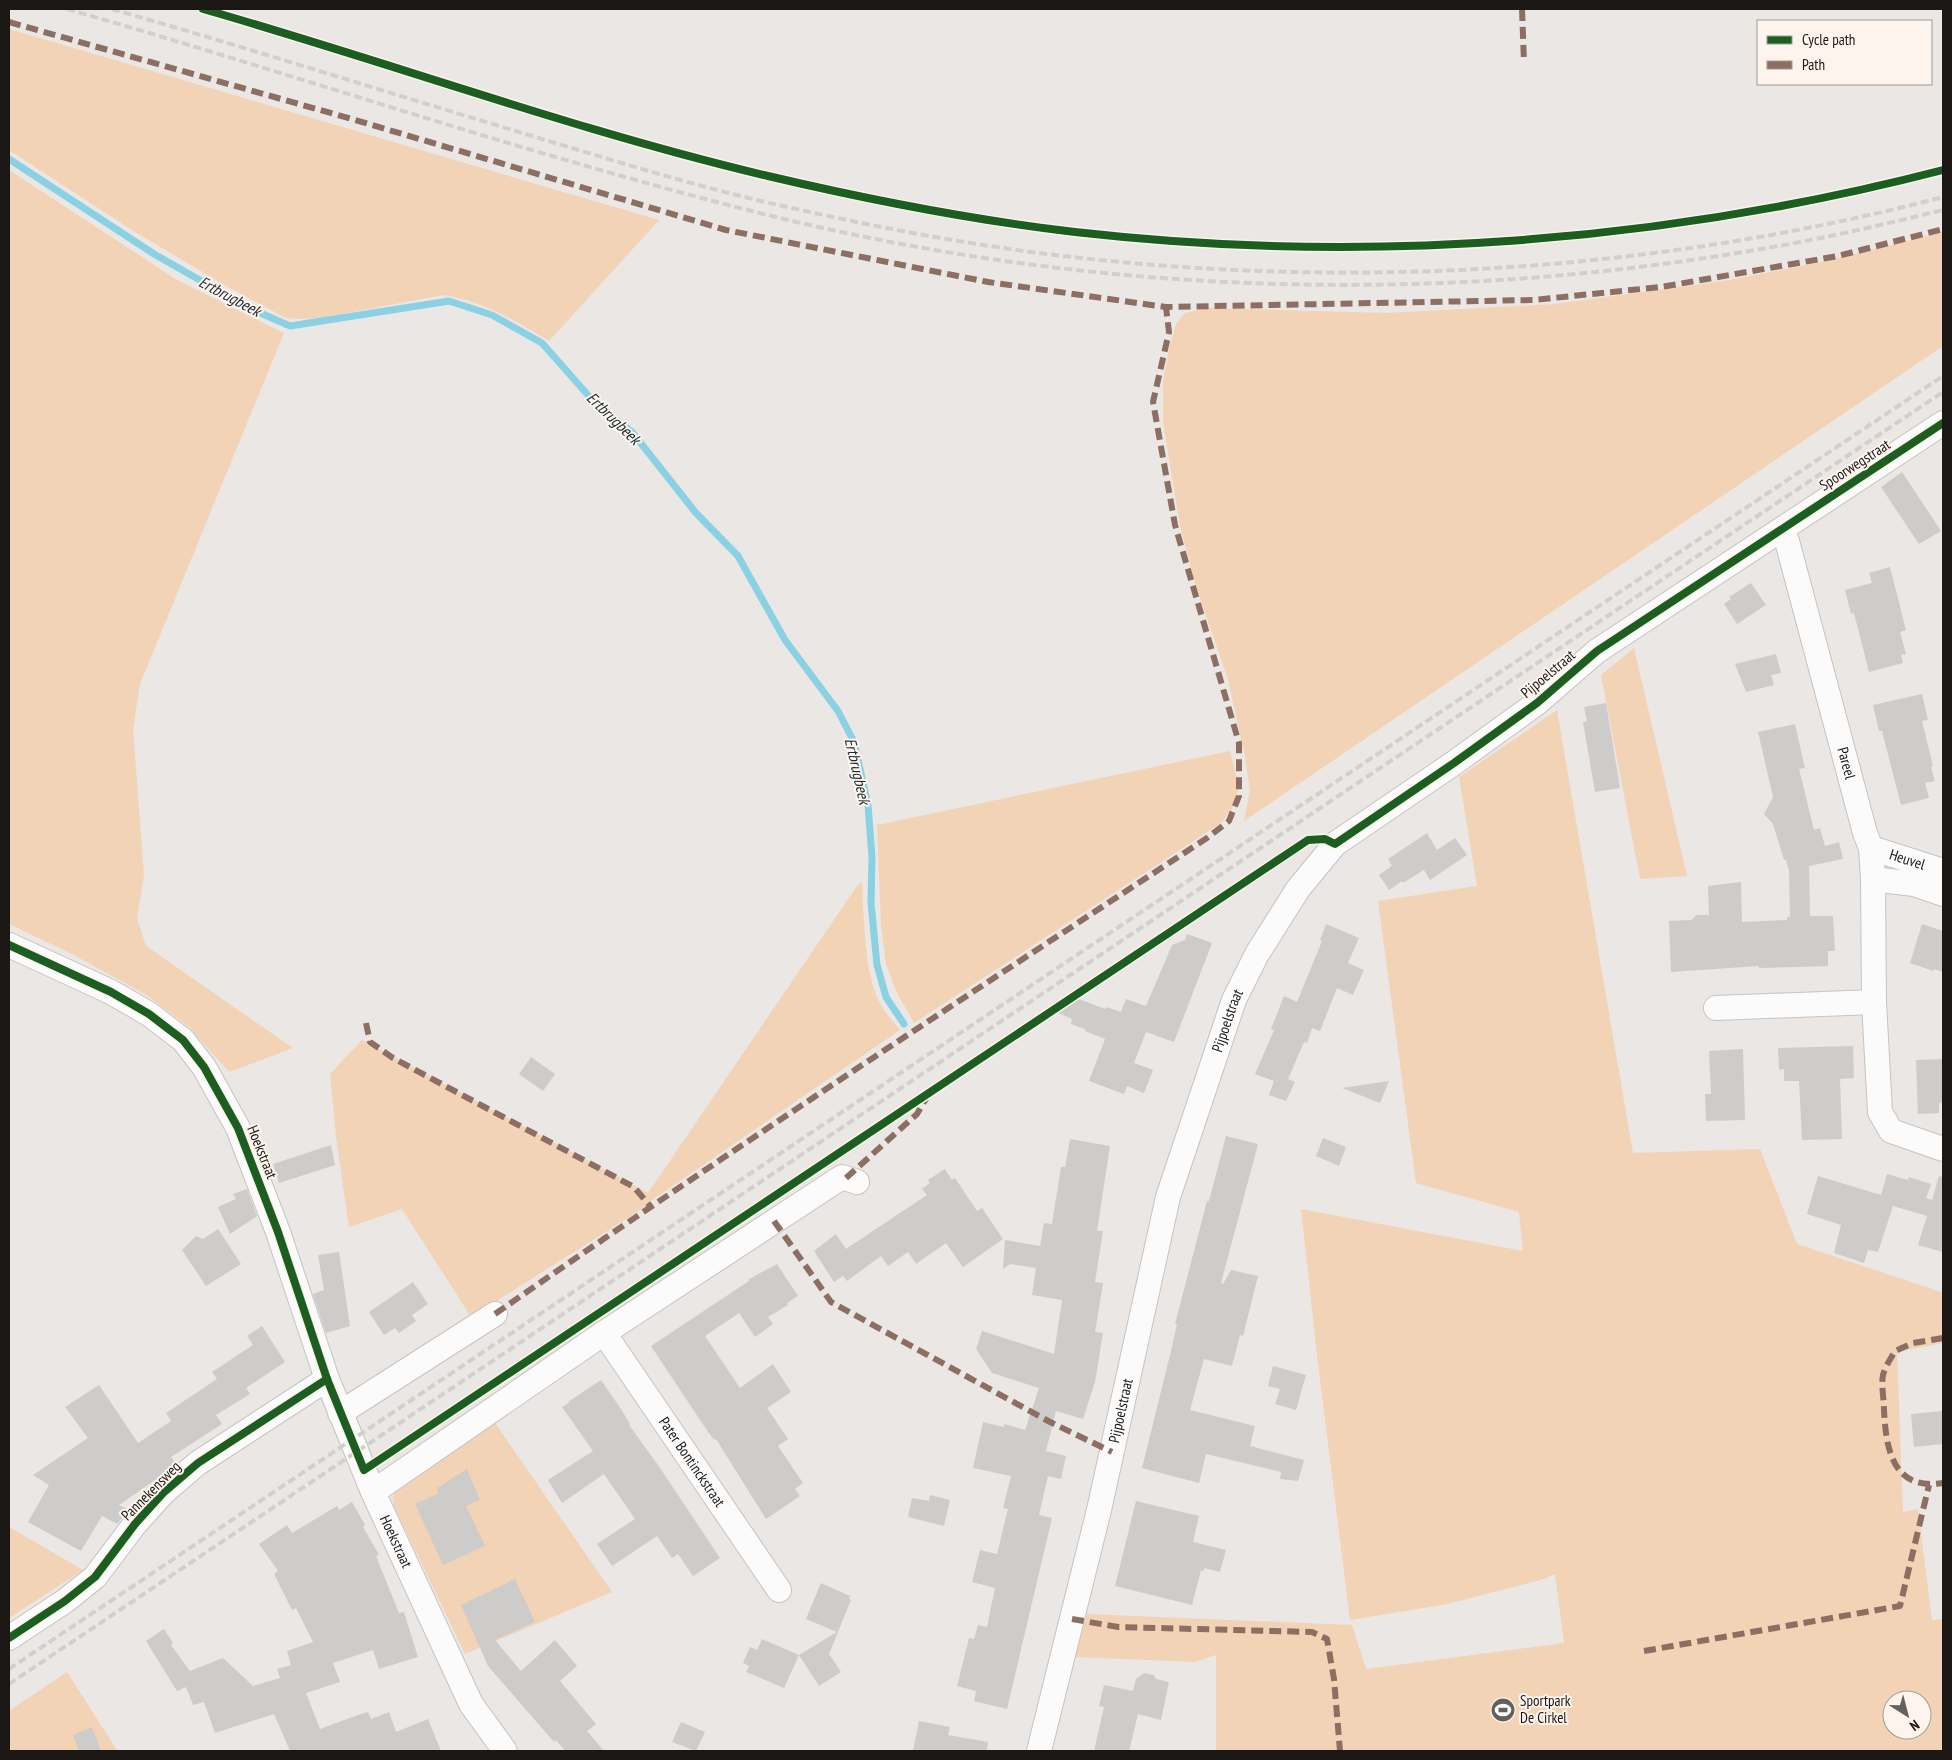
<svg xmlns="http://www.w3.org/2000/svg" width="1952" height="1760" font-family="'PT Sans Narrow',sans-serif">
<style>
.green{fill:#f2d3b5;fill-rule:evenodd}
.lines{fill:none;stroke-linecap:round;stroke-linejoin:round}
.stream{stroke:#89d1e3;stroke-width:7}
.building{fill:#ceccca}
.minor-casing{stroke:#c6c3c1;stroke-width:26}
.minor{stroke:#fcfbfb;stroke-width:24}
.rail{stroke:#d1d0cf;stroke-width:4;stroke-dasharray:8 4;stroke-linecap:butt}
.quiet{stroke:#8d6e63;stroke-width:6;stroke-dasharray:12 6;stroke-linecap:butt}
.cycleway-casing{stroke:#fcf4ed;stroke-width:11}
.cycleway{stroke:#1b5e20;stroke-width:8}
.labels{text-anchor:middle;stroke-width:4;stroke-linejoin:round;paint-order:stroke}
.street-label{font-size:15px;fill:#1a1714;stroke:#fcf4ed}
.poi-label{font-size:15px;fill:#1a1714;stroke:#fcf4ed;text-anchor:start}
.water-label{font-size:16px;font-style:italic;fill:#192c32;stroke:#fcf4ed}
</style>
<rect width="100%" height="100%" fill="#eae7e4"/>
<g class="green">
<path d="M9,29L659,220L549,341C516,321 481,300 443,295L320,318L300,319L286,318L228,287L135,232L9,150Z"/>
<path d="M9,170L177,280L284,333L140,684L133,729L144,875L137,918L146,946L293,1048L229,1072L188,1026L145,994L68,952L9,924Z"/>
<path d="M1943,232V346L1244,821L1250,791L1245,756L1228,680L1196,586L1180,526L1163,422V382L1169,349L1176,324L1185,313L1209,308L1386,313L1555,304L1723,281L1818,263Z"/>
<path d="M1634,648L1687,876L1640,879L1601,675Z"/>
<path d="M1557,710L1633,1153L1760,1149L1797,1244L1941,1292L1943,1291V1343L1897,1352L1903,1512L1918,1509L1932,1620L1943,1619V1751H1216V1655L1195,1662L1075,1657L1087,1614L1352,1625L1366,1669L1564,1643L1555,1574L1544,1579L1447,1604L1350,1620L1317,1355L1301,1209L1523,1251L1519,1212L1416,1183L1378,901L1477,886L1459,777ZM1892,1700H1922V1730H1892Z"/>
<path d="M1230,751L1239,787L1232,809L1221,823L914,1023L897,993L886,964L881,924L877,825Z"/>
<path d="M862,882C864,916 864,963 876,995C881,1008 891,1019 900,1030L652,1200L639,1211L471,1317L402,1209L349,1227L336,1137L330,1074L362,1040L648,1193L857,886Z"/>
<path d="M495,1423L612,1592L465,1654L394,1506L393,1496L398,1487Z"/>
<path d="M9,1527L83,1570L9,1618Z"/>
<path d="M67,1672L117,1750L114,1751H9V1711Z"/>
</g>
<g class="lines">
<path class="stream" d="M9,159L154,254L247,307L290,326L449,301L492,315L542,343L595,403L632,432L696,513L738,556L785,640L838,711L854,742L868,805L872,857L871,903L877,965L886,997L904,1024"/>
</g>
<g class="building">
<path d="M1902,472L1941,531L1919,544L1881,487Z"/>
<path d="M1890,567L1906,630L1900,632L1906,654L1901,655L1903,663L1869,672L1854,613L1851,614L1845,590L1872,583L1869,573Z"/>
<path d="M1751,583L1766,605L1737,624L1724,604L1731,599L1729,597Z"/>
<path d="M1776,654L1781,673L1771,675L1774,685L1746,692L1735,664Z"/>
<path d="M1922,694L1928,720L1922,721L1933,766L1931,767L1935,781L1925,783L1929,798L1901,805L1882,731H1879L1873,705Z"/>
<path d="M1606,703L1620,788L1595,792L1583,722L1587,721L1584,707Z"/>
<path d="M1795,724L1805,768L1799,769L1814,830L1820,828L1825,846L1839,842L1843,859L1809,866L1810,916H1833L1835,951H1828V966L1759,968L1758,966L1671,972L1669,921L1692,920L1696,915H1709L1708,886L1741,882L1742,922L1787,920V917H1790L1789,870L1786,860H1784L1773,824L1764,814L1773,797L1758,732Z"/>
<path d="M1427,833L1437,850L1455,838L1467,855L1430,880L1424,870L1403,883L1402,881L1389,890L1379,875L1392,866L1388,859Z"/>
<path d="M1326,924L1359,938L1348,963L1364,970L1353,995L1337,988L1320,1031L1312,1028L1307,1043L1304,1042L1288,1079L1295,1082L1286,1101L1269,1095L1274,1081L1255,1074L1274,1030L1271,1029L1284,996L1297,1002L1322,941L1320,940Z"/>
<path d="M1922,924L1943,931V972L1934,969L1933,971L1910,963Z"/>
<path d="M1187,934L1212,943L1174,1042L1146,1032L1134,1063L1153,1070L1144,1093L1127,1086L1124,1094L1089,1081L1105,1039L1085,1031V1029L1071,1024L1072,1019L1058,1013L1079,999L1105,1009L1106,1007L1121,1012L1126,999L1146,1006L1172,945L1185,940Z"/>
<path d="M1853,1046L1854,1078L1840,1079L1842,1139L1802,1140L1799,1081H1784V1069L1779,1070L1778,1048Z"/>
<path d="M1743,1049L1745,1120L1706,1121L1705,1094H1711L1709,1051Z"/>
<path d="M531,1057L555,1074L543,1091L519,1074Z"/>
<path d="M1943,1059V1102L1939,1103V1113L1918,1114L1916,1060Z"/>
<path d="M1389,1081L1380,1103L1342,1088Z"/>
<path d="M1226,1136L1258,1144L1221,1283L1223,1284L1231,1270L1258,1276L1243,1336L1240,1335L1232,1366L1204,1359L1190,1410L1255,1426L1250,1446L1304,1460L1298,1481L1280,1479L1281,1472L1206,1454L1199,1483L1142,1468L1171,1351L1177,1324H1175L1207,1201H1209Z"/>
<path d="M1323,1138L1346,1147L1339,1166L1316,1156Z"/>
<path d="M1070,1139L1110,1146L1097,1231H1103L1095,1282L1103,1283L1095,1332L1103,1333L1095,1382L1083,1419L1056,1411L1046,1451L1066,1456L1061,1479L1048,1476L1039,1515L1052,1518L1007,1709L974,1701L976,1691L957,1686L969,1638L974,1639L978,1625L987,1627L995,1588L972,1582L980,1550L997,1554L1008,1509L1003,1508L1011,1476L973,1468L983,1422L1004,1427V1424L1025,1430L1039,1388L992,1373L976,1349L982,1331L1054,1354L1062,1300L1032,1295L1036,1268L1010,1264L1003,1269L1005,1240L1040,1246L1044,1223L1052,1224L1061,1167H1065Z"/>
<path d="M331,1145L335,1165L279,1183L273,1164Z"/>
<path d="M945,1169L952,1180L955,1178L977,1211L982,1208L1003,1239L963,1267L946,1243L916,1264L908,1252L888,1266L881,1256L847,1281L843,1276L834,1282L814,1251L836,1234L846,1249L927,1195L922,1189L930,1183L928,1180Z"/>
<path d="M1887,1174L1908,1180L1909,1177L1931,1184L1926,1198L1932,1200L1939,1176L1943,1177V1252L1918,1245L1927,1216L1893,1206L1878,1252L1868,1250L1864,1263L1834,1253L1841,1225L1807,1214L1818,1176L1881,1195Z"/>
<path d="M247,1189L257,1216L230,1234L218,1207L236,1199L233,1194Z"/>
<path d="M218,1229L241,1264L206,1286L182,1250L196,1236L203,1239Z"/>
<path d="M339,1252L350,1326L326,1333L313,1294L324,1290L318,1255Z"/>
<path d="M777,1264L798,1296L787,1303L788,1305L768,1317L773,1324L755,1337L739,1313L705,1336L740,1388L773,1364L791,1392L767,1408L788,1439L778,1446L803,1483L795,1489L800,1496L766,1519L716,1439L714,1440L704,1426L651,1346L749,1281V1279Z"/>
<path d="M413,1282L428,1304L412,1315L416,1321L399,1333L395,1328L384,1335L369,1312Z"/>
<path d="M262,1326L285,1362L246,1388L250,1394L216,1415L222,1424L171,1457L176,1464L161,1476L119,1505L129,1510L117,1524L102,1516L81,1551L28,1522L49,1485L33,1475L88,1438L65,1407L99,1385L138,1443L171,1421L166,1413L217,1379L212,1372L253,1345L247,1336Z"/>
<path d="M1273,1366L1306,1375L1296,1410L1275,1404L1280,1389L1268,1386Z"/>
<path d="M601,1380L621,1409L630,1424L629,1425L658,1465L720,1558L693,1576L678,1554L672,1558L657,1536L612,1566L597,1544L635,1519L604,1474L562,1503L548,1480L593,1451L562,1407L569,1403L568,1402Z"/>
<path d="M1943,1411V1444L1914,1447L1911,1414Z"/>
<path d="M467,1469L480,1500L466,1506L485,1546L443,1565L415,1504L439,1493L437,1488Z"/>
<path d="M930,1495L950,1500L944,1526L908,1517L912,1498L929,1501Z"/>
<path d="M1136,1501L1199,1516L1193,1542L1226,1550L1220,1572L1204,1568V1571L1201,1570L1192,1605L1115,1586Z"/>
<path d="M352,1502L365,1525L363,1527L379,1555L376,1556L399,1613L404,1612L418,1657L379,1669L373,1650L333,1663L340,1682L306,1693L320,1729L358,1715L368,1712L371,1719L389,1712L396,1732L428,1719L441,1751H290L274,1714L215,1733L204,1702L193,1705L186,1687L177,1691L146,1641L164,1629L173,1643L171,1645L190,1671L223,1658L253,1686L280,1678L277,1669L291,1665L287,1651L313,1642L296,1608L292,1610L274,1574L278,1571L259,1544L287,1525L292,1533L337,1506L339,1510Z"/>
<path d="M515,1579L535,1622L495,1640L521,1671L555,1640L577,1666L560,1681L596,1724L587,1731L604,1751H565L556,1740L554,1742L488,1666L461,1605Z"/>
<path d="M821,1583L850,1596L849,1599L851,1600L829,1654L841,1672L819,1686L799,1655L837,1632L806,1619Z"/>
<path d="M762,1639L799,1655L784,1688L746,1672L749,1666L743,1663L750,1647L757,1650Z"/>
<path d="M1144,1673L1154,1675L1156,1679L1169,1682L1161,1720L1138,1714L1129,1751H1094L1104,1707L1099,1706L1104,1685L1133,1691L1136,1679Z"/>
<path d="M919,1721L950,1727L948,1735L988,1742L987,1751H913Z"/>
<path d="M681,1722L705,1732L696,1751L672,1742Z"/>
<path d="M92,1727L101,1751H79L73,1735Z"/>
</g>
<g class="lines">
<defs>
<g id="minor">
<path id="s1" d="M1782,530L1787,541L1865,833L1871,848L1873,879L1874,1002L1880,1112L1891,1131L1943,1149"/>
<path id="s2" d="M1871,848L1943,871"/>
<path d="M1873,879L1914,884L1943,894"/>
<path id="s3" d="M9,945L111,992L149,1014L183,1040L204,1067L238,1128L278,1232L327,1379L373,1492L471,1704L505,1751"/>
<path d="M1716,1008L1874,1002"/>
<path id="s4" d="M604,1333L779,1590"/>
<path d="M340,1413L495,1314"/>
<path d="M373,1492L604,1333L842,1177L857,1182"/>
<path d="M9,1638L65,1601L95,1577L135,1524L163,1493L198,1463L327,1379"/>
<path id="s5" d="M1039,1751L1099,1510L1168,1197L1234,1000L1257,954L1298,889L1335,844L1454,763L1537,703L1597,651L1943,423"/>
</g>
</defs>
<use href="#minor" class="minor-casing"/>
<use href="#minor" class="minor"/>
<g class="rail">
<path d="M67,9C308,78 545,161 788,220C1104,295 1436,305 1755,250C1818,240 1881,225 1943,210"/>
<path d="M112,9C241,46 370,87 499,126C586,152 673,180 761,201C856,223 951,242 1047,254C1345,291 1653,273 1943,197"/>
<path d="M9,1669L1943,376"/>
<path d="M9,1684L1943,392"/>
</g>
<g class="quiet">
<path d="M1522,9L1524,62"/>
<path d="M9,22L352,119L726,230L988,282L1166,307L1533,300L1661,287L1838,256L1943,229"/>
<path d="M366,1023L370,1042L393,1058L634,1187L650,1206"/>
<path d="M846,1178L917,1114L927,1097"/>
<path d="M774,1221L831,1302L1050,1422L1112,1452"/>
<path d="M495,1314C729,1151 968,995 1207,838L1229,821L1239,796V743L1175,525L1153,402L1169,332L1166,307"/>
<path d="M1943,1338L1913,1343L1895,1351C1891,1358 1885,1367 1883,1375C1881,1385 1884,1399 1884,1410C1886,1450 1893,1491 1943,1483"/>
<path d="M1072,1619L1118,1627L1312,1632L1327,1639L1334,1679L1340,1751"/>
<path d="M1644,1651L1900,1606L1929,1485"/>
</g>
<defs>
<g id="cycleway">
<path d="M203,9C392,63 577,131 768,176C870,200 972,220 1075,232C1365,265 1661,243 1943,170"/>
<path d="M9,945L111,992L149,1014L183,1040L204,1067L238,1128L278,1232L327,1379L364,1470L1308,840L1325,839L1335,844L1454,763L1537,703L1597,651L1943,423"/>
<path d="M9,1638L65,1601L95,1577L135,1524L163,1493L198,1463L327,1379"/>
</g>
</defs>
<use href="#cycleway" class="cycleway-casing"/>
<use href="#cycleway" class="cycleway"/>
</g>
<defs>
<symbol id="stadium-disc" viewBox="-11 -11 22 22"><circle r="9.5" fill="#63605d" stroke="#fcf4ed"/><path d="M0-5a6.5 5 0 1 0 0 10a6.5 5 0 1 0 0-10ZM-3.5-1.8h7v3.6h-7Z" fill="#fff"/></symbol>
</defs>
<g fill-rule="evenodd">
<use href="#stadium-disc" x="1489" y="1696" width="28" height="28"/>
</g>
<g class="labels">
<g class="street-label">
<text transform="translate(1855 465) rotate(-33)" y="5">Spoorwegstraat</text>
<text transform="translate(1548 674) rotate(-40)" y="5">Pijpoelstraat</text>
<text dy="5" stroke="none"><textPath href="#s1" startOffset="242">Pareel</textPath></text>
<text dy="5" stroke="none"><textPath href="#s2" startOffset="38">Heuvel</textPath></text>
<text dy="5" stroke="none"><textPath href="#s5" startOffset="755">Pijpoelstraat</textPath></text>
<text transform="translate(262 1152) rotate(68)" y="5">Hoekstraat</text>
<text dy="5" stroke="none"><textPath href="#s5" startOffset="350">Pijpoelstraat</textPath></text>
<text dy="5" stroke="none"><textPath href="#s4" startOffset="156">Pater Bontinckstraat</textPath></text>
<text transform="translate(151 1491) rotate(-45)" y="5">Pannekensweg</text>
<text dy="5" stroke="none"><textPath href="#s3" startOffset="746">Hoekstraat</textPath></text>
</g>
<g class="poi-label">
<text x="1520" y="1706">Sportpark<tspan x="1520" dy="17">De Cirkel</tspan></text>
</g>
<g class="water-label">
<text transform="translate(230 296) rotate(28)" y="6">Ertbrugbeek</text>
<text transform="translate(614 418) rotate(44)" y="6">Ertbrugbeek</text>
<text transform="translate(858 771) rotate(77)" y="6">Ertbrugbeek</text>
</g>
</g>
<rect width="1952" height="1760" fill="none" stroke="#1a1714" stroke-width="20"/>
<rect x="1757" y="20" width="175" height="65" fill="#fcf4ed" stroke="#a29c96"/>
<rect x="1767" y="36" width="25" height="8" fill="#1b5e20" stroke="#a29c96"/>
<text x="1802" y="45" font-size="15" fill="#1a1714">Cycle path</text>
<rect x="1767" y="61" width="25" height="8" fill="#8d6e63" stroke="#a29c96"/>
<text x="1802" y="70" font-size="15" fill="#1a1714">Path</text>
<g transform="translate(1907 1715) rotate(144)"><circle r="24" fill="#fcf4ed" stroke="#a29c96"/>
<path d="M0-4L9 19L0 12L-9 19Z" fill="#63605d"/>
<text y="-8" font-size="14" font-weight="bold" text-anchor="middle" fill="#1a1714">N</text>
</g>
</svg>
